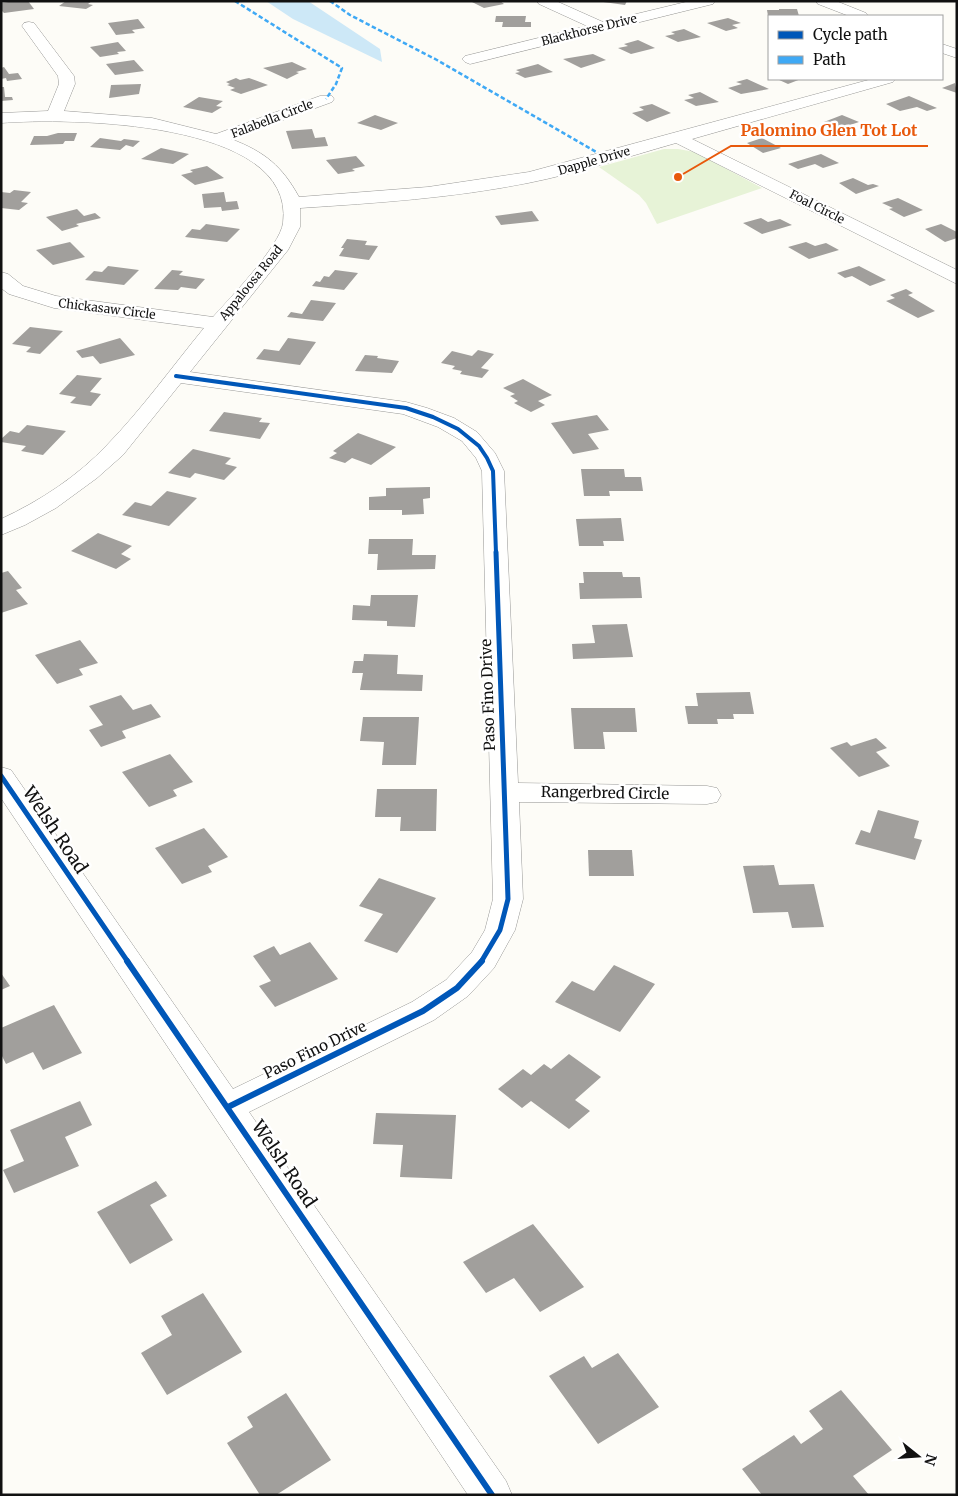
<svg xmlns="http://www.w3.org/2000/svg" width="958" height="1496" font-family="Merriweather,serif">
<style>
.green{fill:#e7f3d7}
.water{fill:#cde8f7}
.building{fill:#a19f9c}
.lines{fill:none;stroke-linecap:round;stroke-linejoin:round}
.minor-casing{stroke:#979795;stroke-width:1}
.minor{fill:#fffffe;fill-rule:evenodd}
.quiet{stroke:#3fa9f5;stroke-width:2.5;stroke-dasharray:4.5 2.5;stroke-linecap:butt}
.cycleway-far2-casing{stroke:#fff;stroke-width:6}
.cycleway-far1-casing{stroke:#fff;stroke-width:8}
.cycleway-casing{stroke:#fff;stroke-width:9}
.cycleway-far2{stroke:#0057b8;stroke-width:4}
.cycleway-far1{stroke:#0057b8;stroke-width:5}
.cycleway{stroke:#0057b8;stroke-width:6}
.labels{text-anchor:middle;stroke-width:5;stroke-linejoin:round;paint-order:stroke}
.far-street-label{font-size:12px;fill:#111;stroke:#fff}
.street-label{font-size:15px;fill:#111;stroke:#fff}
.near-street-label{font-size:18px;fill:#111;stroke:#fff}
.leader{fill:none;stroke:#e8590c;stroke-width:2}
.callout-dot{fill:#e8590c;stroke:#fff;stroke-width:2}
.callout-label{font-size:16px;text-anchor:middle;font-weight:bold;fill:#e8590c;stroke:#fff;stroke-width:5;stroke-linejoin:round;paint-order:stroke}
</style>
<rect width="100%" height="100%" fill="#fdfcf7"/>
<path class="green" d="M664,149H678L695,152L762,188L657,224L646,203L639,195L599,167Z"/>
<path class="water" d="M266,1H308L380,49L382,62L293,19Z"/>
<g class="building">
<path d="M16,1H28L34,9L4,13L1,10V3Z"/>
<path d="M66,1H92L88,4L93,5L86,9L59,6Z"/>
<path d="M470,1H500L504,4L484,8Z"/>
<path d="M596,1H627L625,5Z"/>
<path d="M779,9H797L799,16H768L767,10H779Z"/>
<path d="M496,16H526L525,22H531V27H502L503,22H495Z"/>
<path d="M728,18L741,23L732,25L738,28L726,31L707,23Z"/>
<path d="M138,19L145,28L132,30L135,33L116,35L108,23Z"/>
<path d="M684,29L701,37L678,42L665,36L675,34L671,32Z"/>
<path d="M638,40L655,48L631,54L618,48L628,46L624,44Z"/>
<path d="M118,42L126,51L117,52L119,54L100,57L90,47Z"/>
<path d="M593,54L606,60L581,68L563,59Z"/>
<path d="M134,60L144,71L115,75L106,64Z"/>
<path d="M292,62L307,69L296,72L299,73L287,79L263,68Z"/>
<path d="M538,64L553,72L525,78L515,73L520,72L516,70Z"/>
<path d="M4,67L9,74L18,73L22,79L7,81L6,78L1,79V68Z"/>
<path d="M236,78L240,80L249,78L268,85L241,94L230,90L235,88L227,85L230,84L226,82Z"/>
<path d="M747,79L769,89L741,94L728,88L742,84L736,82Z"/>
<path d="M777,79H801L788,84Z"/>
<path d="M955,83L957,93L942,88Z"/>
<path d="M141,84L139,94L109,98L111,85Z"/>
<path d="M1,87H4L5,97H12L13,100L1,101Z"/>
<path d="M700,92L719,102L696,106L684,100L694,98L688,95Z"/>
<path d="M909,96L937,108L927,111L917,107L900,111L886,104Z"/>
<path d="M199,97L223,101L216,106L222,107L212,113L183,107Z"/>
<path d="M652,104L671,113L647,122L632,113L644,110L639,107Z"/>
<path d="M375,115L398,123L381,130L357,123Z"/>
<path d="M842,115L859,122L838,129L824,122Z"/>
<path d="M312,129L315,138L325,137L328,146L292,149L286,131Z"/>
<path d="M58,133H77L74,141H65L63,144L30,145L34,136H47Z"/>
<path d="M100,138L121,141L124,139L140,141L133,147L126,145L120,150L90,147Z"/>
<path d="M762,138L781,148L763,153L747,143Z"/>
<path d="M161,148L189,154L173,164L141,159Z"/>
<path d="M821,154L839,163L823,168L815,164L798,169L788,164Z"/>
<path d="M356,156L365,166L352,169L355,171L338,174L326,160Z"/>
<path d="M207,166L224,178L195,185L181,175L193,172L190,170Z"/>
<path d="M853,178L868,185L873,184L879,186L856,194L839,183Z"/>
<path d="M14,190L31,192L21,202L28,203L19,210L1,208V192L10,193Z"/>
<path d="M224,192L226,202L237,201L239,209L222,211L221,207L204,208L202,194Z"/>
<path d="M898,198L923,210L904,217L889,209L893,208L882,203Z"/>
<path d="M77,209L84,216L95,213L101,218L76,224L79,226L62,231L46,217Z"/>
<path d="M532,211L539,221L501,225L495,216Z"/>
<path d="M761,218L768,222L780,219L792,225L762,234L743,223Z"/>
<path d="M206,224L240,229L227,242L185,237L192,229L200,230Z"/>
<path d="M941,224L957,232V238L945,242L925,229Z"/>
<path d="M347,239L367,241L365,245L378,246L369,260L339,256L344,248H341Z"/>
<path d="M70,242L85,257L53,265L36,250Z"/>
<path d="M806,242L815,246L826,243L839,250L809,259L788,247Z"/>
<path d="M108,266L139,270L124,285L85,280L94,271L102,272Z"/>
<path d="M859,266L886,280L870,286L852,276L845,278L837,273Z"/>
<path d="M172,270L183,271L179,275L205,279L196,289L181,287L178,290L154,289Z"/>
<path d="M335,270L358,273L344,290L312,286L316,281L320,282L324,276L329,277Z"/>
<path d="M906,289L913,293L908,295L935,311L918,318L886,301L895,298L890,295Z"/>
<path d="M311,300L336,303L323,321L287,317L291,312L302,314Z"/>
<path d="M30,327L63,331L40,354L26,352L31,347L12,344Z"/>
<path d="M120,338L135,355L100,364L93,356L82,358L76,351Z"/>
<path d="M288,338L316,342L300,365L256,359L264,349L279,351Z"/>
<path d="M478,350L494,354L481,368L489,370L482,378L460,374L462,371L452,369L455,366L441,363L452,351L472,356Z"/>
<path d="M365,355L378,356L377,358L399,361L392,373L355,371Z"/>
<path d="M77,375L102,378L90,392L101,394L91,406L70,403L76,397L59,394Z"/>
<path d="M523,379L552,395L538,401L545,405L531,412L514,403L518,401L510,396L515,394L503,388Z"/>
<path d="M224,412L262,418L259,422L270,423L260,439L209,431Z"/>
<path d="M597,415L609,430L588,434L599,449L573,454L551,423Z"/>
<path d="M27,425L66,431L43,455L21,451L26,446L1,442V439L10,431L19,433Z"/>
<path d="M358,433L396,447L371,465L352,458L345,463L329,458L337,453L333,451Z"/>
<path d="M193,449L231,458L225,464L237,467L224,480L195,473L190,478L168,473Z"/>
<path d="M581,469H624L625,477H641L643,491H609L610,496H584Z"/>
<path d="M430,487V498L423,499L424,514L402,515V510H369V497L386,496V488Z"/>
<path d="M167,491L197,498L169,526L122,515L135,502L151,506Z"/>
<path d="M621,518L624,541H603L604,546H579L576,519Z"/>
<path d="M98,533L132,546L121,554L131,559L116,569L71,551Z"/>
<path d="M369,539H413L412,555H436L435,569L377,570L378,554H368Z"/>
<path d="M8,571L22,588L16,590L28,604L1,613V573Z"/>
<path d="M583,572H622L623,577H640L642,598L580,599L579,583H584Z"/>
<path d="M371,595H418L415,627L387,626V621L352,620L353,605L370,606Z"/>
<path d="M627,624L633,657L573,659L572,644L595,643L592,625Z"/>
<path d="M80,640L98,663L79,669L83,675L57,684L35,655Z"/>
<path d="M364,654L398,655L397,674L423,675L422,691L360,690L363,673H352L354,661H363Z"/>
<path d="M750,692L754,714H733L734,719H717L718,724H688L685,706H698L696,693Z"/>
<path d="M121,695L133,710L151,704L161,717L122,731L126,738L101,747L89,730L103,725L89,706Z"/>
<path d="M571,708H635L637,732H603L605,749H574Z"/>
<path d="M363,717H419L416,765H382L384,742L360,741Z"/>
<path d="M876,738L887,748L876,752L890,766L859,777L830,748L847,742L851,746Z"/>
<path d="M170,754L193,782L173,790L177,796L149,807L122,772Z"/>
<path d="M377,789H437L436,831H400L401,817H375Z"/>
<path d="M878,810L919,821L914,838L922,840L915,860L855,844L861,830L870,833Z"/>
<path d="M204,828L228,857L208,866L212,872L182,884L155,848Z"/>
<path d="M588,850H632L634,876H589Z"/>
<path d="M774,865L779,885L814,884L824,927L792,928L788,912L753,913L743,866Z"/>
<path d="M379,878L436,898L397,953L364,941L383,914L359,906Z"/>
<path d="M310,942L338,979L275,1007L259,986L271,981L253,956L274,946L280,955Z"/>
<path d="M614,965L655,984L620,1032L555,1002L572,981L594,991Z"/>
<path d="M1,973L10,986L1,990Z"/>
<path d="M54,1005L82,1053L43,1070L33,1052L6,1064L1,1054V1028Z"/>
<path d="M569,1054L601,1077L575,1100L590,1111L569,1129L531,1101L522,1108L498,1089L523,1069L531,1075L544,1064L551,1069Z"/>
<path d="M80,1101L92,1125L65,1137L79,1166L14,1193L3,1170L24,1161L10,1130Z"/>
<path d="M376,1113L456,1115L452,1179L400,1177L403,1145L373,1144Z"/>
<path d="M156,1181L167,1196L150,1205L173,1240L130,1264L97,1212Z"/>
<path d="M533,1224L584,1287L540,1312L514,1278L486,1293L463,1262Z"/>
<path d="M203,1293L242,1352L167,1395L141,1353L172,1335L161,1316Z"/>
<path d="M618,1353L659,1407L598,1444L549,1376L584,1356L592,1368Z"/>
<path d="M841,1390L892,1450L853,1476L869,1495H762L742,1469L794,1435L801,1444L823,1429L809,1411Z"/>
<path d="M286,1393L331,1460L276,1495H260L227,1443L253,1427L247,1417Z"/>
</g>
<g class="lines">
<defs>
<g id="minor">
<path d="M537,1H556L603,22L690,1H715L713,4L470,64L465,62L462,59L465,56L587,26L539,4Z"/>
<path d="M816,1H836L866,13L868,16H849L818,4Z"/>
<path d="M29,22L34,23L74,76L75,84L64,111L152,118L216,134L320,96H332L334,99L332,102L231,139C265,152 282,166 299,197L428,187L529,172L872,79H896L893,82L692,139L957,270V284L676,143C627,157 578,173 528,183C453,198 377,203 300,208V227L288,250L190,372L406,402L427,408L454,418L477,432L495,453L504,471L518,783L707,786L717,788L721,795L717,802L707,804L519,802L523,899L515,930L494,968L468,996L434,1020L249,1112L506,1481L512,1495H468L1,798V767L11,770L233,1089L412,1002L446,980L472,952L485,930L493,899L482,471L476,458L462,441L438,427L403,414L181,383L123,455L97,478L56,508L25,525L1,535V519C40,501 78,476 107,445C142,409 172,367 204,328L54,308L9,294L1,288V272L8,274L23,286L56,296L213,317C230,298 280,246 283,223C296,119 66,118 1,123V113L48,111L59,84L58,76L22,26L24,23Z"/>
<path d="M942,44L957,49V58L942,53Z"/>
</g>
</defs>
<use href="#minor" class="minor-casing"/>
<use href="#minor" class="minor"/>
<g class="quiet">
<path d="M235,1L342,68L336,84L326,99"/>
<path d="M330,1L350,15L437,60L605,157"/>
</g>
<defs>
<path id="cycleway-far2" d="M176,376L406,408L433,417L458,429L479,446L487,458L493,471L496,553"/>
<g id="cycleway-far1">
<path d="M1,776L128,962"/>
<path d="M481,962L500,930L508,899L496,552"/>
</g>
<g id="cycleway">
<path d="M127,961L492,1495"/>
<path d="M228,1107L423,1011L457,988L482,961"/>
</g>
</defs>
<use href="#cycleway-far2" class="cycleway-far2-casing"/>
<use href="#cycleway-far1" class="cycleway-far1-casing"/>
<use href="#cycleway" class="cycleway-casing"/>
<use href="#cycleway-far2" class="cycleway-far2"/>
<use href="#cycleway-far1" class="cycleway-far1"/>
<use href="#cycleway" class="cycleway"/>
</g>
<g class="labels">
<g class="far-street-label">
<text transform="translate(589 30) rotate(-14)" y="4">Blackhorse Drive</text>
<text transform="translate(272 119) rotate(-21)" y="4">Falabella Circle</text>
<text transform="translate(594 161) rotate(-16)" y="4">Dapple Drive</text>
<text transform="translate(817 207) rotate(27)" y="4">Foal Circle</text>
<text transform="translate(251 283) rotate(-51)" y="4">Appaloosa Road</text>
<text transform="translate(107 309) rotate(7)" y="4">Chickasaw Circle</text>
</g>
<g class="street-label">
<text transform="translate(488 695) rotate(-92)" y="5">Paso Fino Drive</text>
<text transform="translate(605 793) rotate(1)" y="5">Rangerbred Circle</text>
<text transform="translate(315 1050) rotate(-26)" y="5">Paso Fino Drive</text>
</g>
<g class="near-street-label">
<text transform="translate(55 830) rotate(56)" y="6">Welsh Road</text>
<text transform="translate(284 1164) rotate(56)" y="6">Welsh Road</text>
</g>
</g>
<path class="leader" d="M678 177L731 146H928"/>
<circle class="callout-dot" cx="678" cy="177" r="5"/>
<g class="callout-label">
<text x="829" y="136">Palomino Glen Tot Lot</text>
</g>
<rect width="958" height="1496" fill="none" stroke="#111111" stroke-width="5"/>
<rect x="768" y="15" width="175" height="65" fill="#ffffff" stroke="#a0a0a0"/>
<rect x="778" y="31" width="25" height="8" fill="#0057b8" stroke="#a0a0a0"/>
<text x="813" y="40" font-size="15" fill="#111111">Cycle path</text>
<rect x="778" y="56" width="25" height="8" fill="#3fa9f5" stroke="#a0a0a0"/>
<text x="813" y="65" font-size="15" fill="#111111">Path</text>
<g transform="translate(918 1456) rotate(107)" stroke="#ffffff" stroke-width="4" paint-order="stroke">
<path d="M0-4L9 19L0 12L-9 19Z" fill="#111111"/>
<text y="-8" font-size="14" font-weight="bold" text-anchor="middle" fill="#111111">N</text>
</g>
</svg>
